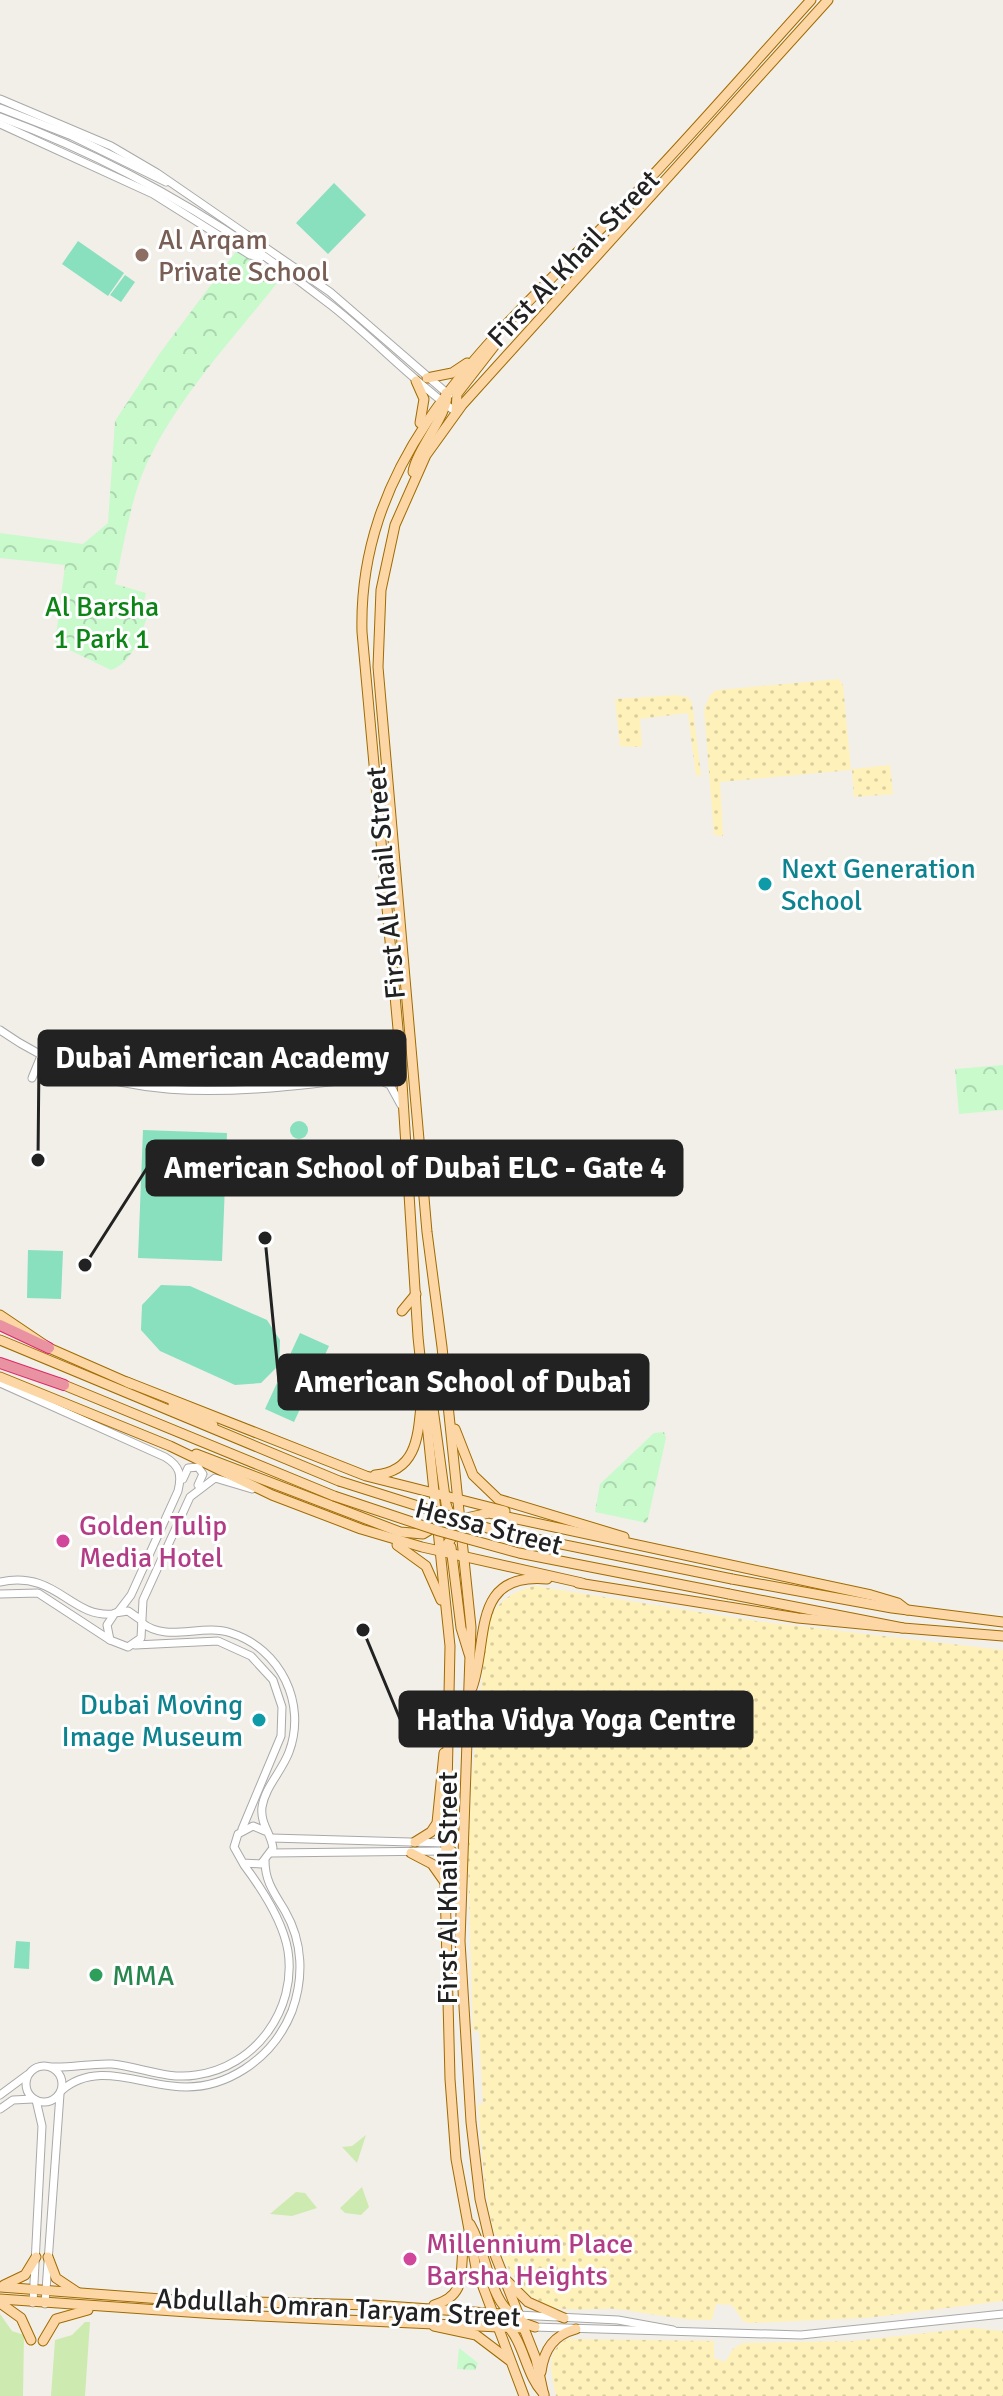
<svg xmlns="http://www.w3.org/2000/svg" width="1003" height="2396" font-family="Signika,sans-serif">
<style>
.grass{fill:#cdebb0}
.sand{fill:url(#sand-dots)}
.park{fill:url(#park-crowns)}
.pitch{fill:#88e0be}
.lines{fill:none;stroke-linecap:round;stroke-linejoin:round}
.minor-casing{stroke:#a9a9a9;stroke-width:9}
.major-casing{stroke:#a06b00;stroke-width:11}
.highway-casing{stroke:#dc2a67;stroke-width:12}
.minor{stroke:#fff;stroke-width:7}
.major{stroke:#fcd6a4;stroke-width:9}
.highway{stroke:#e892a2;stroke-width:10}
.major-bridge-casing{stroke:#a06b00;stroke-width:11;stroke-linecap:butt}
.major-bridge{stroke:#fcd6a4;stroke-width:9}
.education-dot{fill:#8d6e63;stroke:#fff;stroke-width:3}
.culture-dot{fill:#0f9aa8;stroke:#fff;stroke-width:3}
.hotel-dot{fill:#d1479c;stroke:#fff;stroke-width:3}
.leisure-dot{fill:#2e9e5b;stroke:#fff;stroke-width:3}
.labels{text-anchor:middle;stroke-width:6;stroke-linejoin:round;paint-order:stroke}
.education-label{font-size:28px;fill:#785e54;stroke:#fff;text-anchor:start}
.street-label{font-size:28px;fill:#222;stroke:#fff}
.park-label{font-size:28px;fill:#0c8416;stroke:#fff}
.culture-label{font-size:28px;fill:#0d838f;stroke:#fff;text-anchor:start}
.hotel-label{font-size:28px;fill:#b23c85;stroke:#fff;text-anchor:start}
.leisure-label{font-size:28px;fill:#27864d;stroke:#fff;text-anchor:start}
.leader{fill:none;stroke:#222;stroke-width:3}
.callout-dot{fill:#222;stroke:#fff;stroke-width:3}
.callout{fill:#222;stroke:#222;stroke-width:3}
.callout-label{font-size:30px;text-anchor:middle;font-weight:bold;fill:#fff}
</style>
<defs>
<pattern id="sand-dots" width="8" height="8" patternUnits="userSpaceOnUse" patternTransform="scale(2)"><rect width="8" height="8" fill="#fff1ba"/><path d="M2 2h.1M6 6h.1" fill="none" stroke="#dacea0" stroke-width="1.8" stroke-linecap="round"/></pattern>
<pattern id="park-crowns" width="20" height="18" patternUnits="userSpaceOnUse" patternTransform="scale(2)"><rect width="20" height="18" fill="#c8facc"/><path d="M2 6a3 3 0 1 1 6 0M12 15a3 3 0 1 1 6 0" fill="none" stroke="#acd6af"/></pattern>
</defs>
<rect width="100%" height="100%" fill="#f2efe9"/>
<g class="grass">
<path d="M366,2135L357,2163L342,2147L352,2146Z"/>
<path d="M362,2187L369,2207L361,2215L345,2213L340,2208Z"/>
<path d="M296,2192L305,2193L317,2208L292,2216L270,2214Z"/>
<path d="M0,2314L12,2331L24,2335L23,2396H0Z"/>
<path d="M85,2322H90L85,2396H51L55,2340L72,2335Z"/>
</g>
<g class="sand">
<path d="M839,679L843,685L851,770L720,782L723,836L714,835L704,709L710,695L717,690Z"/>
<path d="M677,695L688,697L692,703L701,775L696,776L688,713L640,719L642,747L620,746L615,699Z"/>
<path d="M890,765L893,794L854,797L852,769Z"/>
<path d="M535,1586L756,1621L1003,1650V2301L867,2318L749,2323L743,2321L732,2305L716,2304L712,2320C677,2321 647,2312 614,2309C593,2308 567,2313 547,2305C483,2280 484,2162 478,2105L483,2104L479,2031H473L468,1860L472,1776L487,1628C494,1603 510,1592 535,1586Z"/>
<path d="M973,2328L1003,2331V2396H556C551,2373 544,2351 568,2339L714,2341V2358L725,2362L733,2349L743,2343L853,2341Z"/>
</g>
<g class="park">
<path d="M237,250L281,278C237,334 185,389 152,453C131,492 125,541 115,584L146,593L143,605L150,607C144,627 134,663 111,670L55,643L65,565L0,558V533L83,544L108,523L115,421L160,353Z"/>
<path d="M1003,1065V1110L959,1114L955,1069Z"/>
<path d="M664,1432L666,1438L647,1523L595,1512L600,1484L654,1433Z"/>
<path d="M459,2348L478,2363L475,2370L457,2369Z"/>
</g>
<g class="pitch">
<path d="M334,183L366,215L328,254L296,223Z"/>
<path d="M78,241L124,273L108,296L62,264Z"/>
<path d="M125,275L135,282L121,302L110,295Z"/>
<circle cx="299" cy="1130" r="9"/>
<path d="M143,1130L227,1133L222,1261L138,1258Z"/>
<path d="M28,1250L63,1251L61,1299L27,1298Z"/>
<path d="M161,1285L190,1286L267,1320L280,1340L279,1365L261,1383L235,1385L160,1351L141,1330L142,1305Z"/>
<path d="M300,1333L329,1346L294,1422L265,1409Z"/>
<path d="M16,1941L30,1942L29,1969L14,1968Z"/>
</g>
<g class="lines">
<defs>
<g id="minor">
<path d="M0,99L111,146L157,173L330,292L449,395"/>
<path d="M0,108L72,136L166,182"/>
<path d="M0,117C120,161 231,227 332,306C375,340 412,380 456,412"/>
<path d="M0,124L153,194L250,255L261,257"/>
<path d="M0,1030C115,1112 241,1092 373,1077L389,1069L400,1051"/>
<path d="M373,1077L390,1085L401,1105"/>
<path d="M32,1078L41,1056"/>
<path d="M0,1383L165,1457C180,1466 182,1475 178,1491L131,1595L118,1612"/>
<path d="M183,1479L188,1468L198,1467L203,1474L198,1485"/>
<path d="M0,1582C57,1570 70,1618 113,1614"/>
<path d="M0,1594L38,1593L110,1640"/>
<path d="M141,1620L128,1611L115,1613L107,1625L110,1640L128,1647L141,1638L143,1600L190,1497L215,1478L252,1489"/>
<path d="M142,1623C168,1643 201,1623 231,1633C281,1649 307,1704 289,1752C282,1771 265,1787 262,1807C260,1824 271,1833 273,1848L261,1864L243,1863L234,1847L238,1834L253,1826L265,1831"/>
<path d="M135,1645L218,1641L251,1656L273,1680L282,1707L281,1736L242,1829"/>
<path d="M271,1838L445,1843"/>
<path d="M271,1853L444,1851"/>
<circle cx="44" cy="2084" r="18"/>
<path d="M51,2067C72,2068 91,2063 112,2064C141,2067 167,2080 196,2075C255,2067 297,2010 288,1951C283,1921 262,1889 244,1865"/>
<path d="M61,2091C94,2062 134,2082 172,2086C224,2093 273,2059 292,2011C304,1978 303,1942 285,1911C275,1894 265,1882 265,1861"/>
<path d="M0,2095L27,2075"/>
<path d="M0,2109L13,2100L33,2099"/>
<path d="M33,2303L42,2126L36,2100"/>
<path d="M45,2304L60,2094"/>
<path d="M517,2315L618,2320L673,2330"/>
<path d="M533,2327L801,2335L1003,2314"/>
</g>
<g id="major">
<path d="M427,378L452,373L467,363"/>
<path d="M416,381L424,399L420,423"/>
<path d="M456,412L457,394L495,345"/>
<path d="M413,472C416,450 452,409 446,393"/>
<path d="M402,1311L416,1294"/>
<path d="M0,1315L49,1348L131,1384"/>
<path d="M0,1340L339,1481"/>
<path d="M427,1364L446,1504L456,1534"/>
<path d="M0,1377L170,1446L272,1495L361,1529L422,1547L582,1583"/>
<path d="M127,1382L366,1476L505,1511"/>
<path d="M59,1383L334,1496"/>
<path d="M173,1404L213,1425"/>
<path d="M455,1429L473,1475L498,1499L624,1537"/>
<path d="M196,1454L400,1532L423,1534L436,1526"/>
<path d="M375,1475C420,1471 418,1431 422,1395"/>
<path d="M397,1545L426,1566L441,1600"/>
<path d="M451,1547L461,1628L469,1654"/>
<path d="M443,1550L466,1518L489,1513L871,1595L898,1603L907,1610"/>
<path d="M732,1579L892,1608L1003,1622"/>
<path d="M578,1583L798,1618L903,1628"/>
<path d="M729,1594L903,1628L1003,1636"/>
<path d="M472,1688C489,1641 470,1572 547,1579"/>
<path d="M451,1779L452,1834L457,1838L462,1834"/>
<path d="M415,1842L431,1832L437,1823L444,1753"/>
<path d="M445,1843L454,1854V1907"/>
<path d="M411,1853L432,1864L444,1881"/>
<path d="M470,2224C492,2262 486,2313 535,2327"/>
<path d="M48,2257L56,2278L77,2292"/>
<path d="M505,2279L528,2302L564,2318"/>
<path d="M4,2285L25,2275L36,2257"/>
<path d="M0,2287L175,2300L372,2305L517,2315"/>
<path d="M0,2299L217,2314L523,2328"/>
<path d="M0,2303L21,2318L31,2340"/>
<path d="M434,2305C473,2294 456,2264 466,2236"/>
<path d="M506,2324C525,2344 525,2374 544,2394"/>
<path d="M434,2326L476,2335L509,2360"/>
<path d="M43,2341L56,2319L88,2310"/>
<path d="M541,2372C544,2349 554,2335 576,2329"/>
<path d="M524,2396L476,2268L456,2159L450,2079L445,1884L450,1646L418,1337L400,1051L362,632C357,439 515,320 636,193C696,130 753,64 811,0"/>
<path d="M544,2396L536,2359L490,2242L480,2199L471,2122L460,1941L471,1627L442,1347L427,1232L378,667L381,590L395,525L426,455L462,405L828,0"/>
</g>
<g id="highway">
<path d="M0,1325L49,1348"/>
<path d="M0,1363L64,1385"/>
</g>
</defs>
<use href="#minor" class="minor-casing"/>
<use href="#major" class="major-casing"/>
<use href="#highway" class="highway-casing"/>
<use href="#minor" class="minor"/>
<use href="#major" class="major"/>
<use href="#highway" class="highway"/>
<defs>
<g id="major-bridge">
<path d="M339,1481L497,1531L732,1579"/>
<path d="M334,1496L439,1531L519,1553L729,1594"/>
</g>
</defs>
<use href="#major-bridge" class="major-bridge-casing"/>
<use href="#major-bridge" class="major-bridge"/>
</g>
<circle class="education-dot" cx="142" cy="255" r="8"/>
<g class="culture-dot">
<circle cx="765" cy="884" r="8"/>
<circle cx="259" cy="1720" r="8"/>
</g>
<g class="hotel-dot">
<circle cx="63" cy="1541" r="8"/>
<circle cx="410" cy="2259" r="8"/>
</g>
<circle class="leisure-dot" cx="96" cy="1975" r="8"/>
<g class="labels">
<g class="education-label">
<text x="158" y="249">Al Arqam<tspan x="158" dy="32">Private School</tspan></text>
</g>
<g class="street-label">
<text transform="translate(573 258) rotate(-46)" y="10">First Al Khail Street</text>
<text transform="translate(385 883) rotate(-95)" y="10">First Al Khail Street</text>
<text transform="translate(489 1526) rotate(15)" y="10">Hessa Street</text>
<text transform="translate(447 1888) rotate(-90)" y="10">First Al Khail Street</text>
<text transform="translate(338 2307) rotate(3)" y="10">Abdullah Omran Taryam Street</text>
</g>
<g class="park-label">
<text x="102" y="616">Al Barsha<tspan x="102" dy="32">1 Park 1</tspan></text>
</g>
<g class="culture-label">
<text x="781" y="878">Next Generation<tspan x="781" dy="32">School</tspan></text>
<text x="243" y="1714" text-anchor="end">Dubai Moving<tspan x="243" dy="32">Image Museum</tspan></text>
</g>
<g class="hotel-label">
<text x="79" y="1535">Golden Tulip<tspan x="79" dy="32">Media Hotel</tspan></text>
<text x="426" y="2253">Millennium Place<tspan x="426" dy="32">Barsha Heights</tspan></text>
</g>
<g class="leisure-label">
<text x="112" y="1985">MMA</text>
</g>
</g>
<path class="leader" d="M38 1160L39 1058M85 1265L147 1168M265 1238L279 1382M363 1630L400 1719"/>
<g class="callout-dot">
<circle cx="38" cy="1160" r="8"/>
<circle cx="85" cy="1265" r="8"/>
<circle cx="265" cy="1238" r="8"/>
<circle cx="363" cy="1630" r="8"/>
</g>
<g class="callout">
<rect x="39" y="1031" width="366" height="54" rx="8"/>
<rect x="147" y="1141" width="535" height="54" rx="8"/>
<rect x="279" y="1355" width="369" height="54" rx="8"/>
<rect x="400" y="1692" width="352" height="54" rx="8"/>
</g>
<g class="callout-label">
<text x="222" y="1068">Dubai American Academy</text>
<text x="415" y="1178">American School of Dubai ELC - Gate 4</text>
<text x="463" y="1392">American School of Dubai</text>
<text x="576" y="1730">Hatha Vidya Yoga Centre</text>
</g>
</svg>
